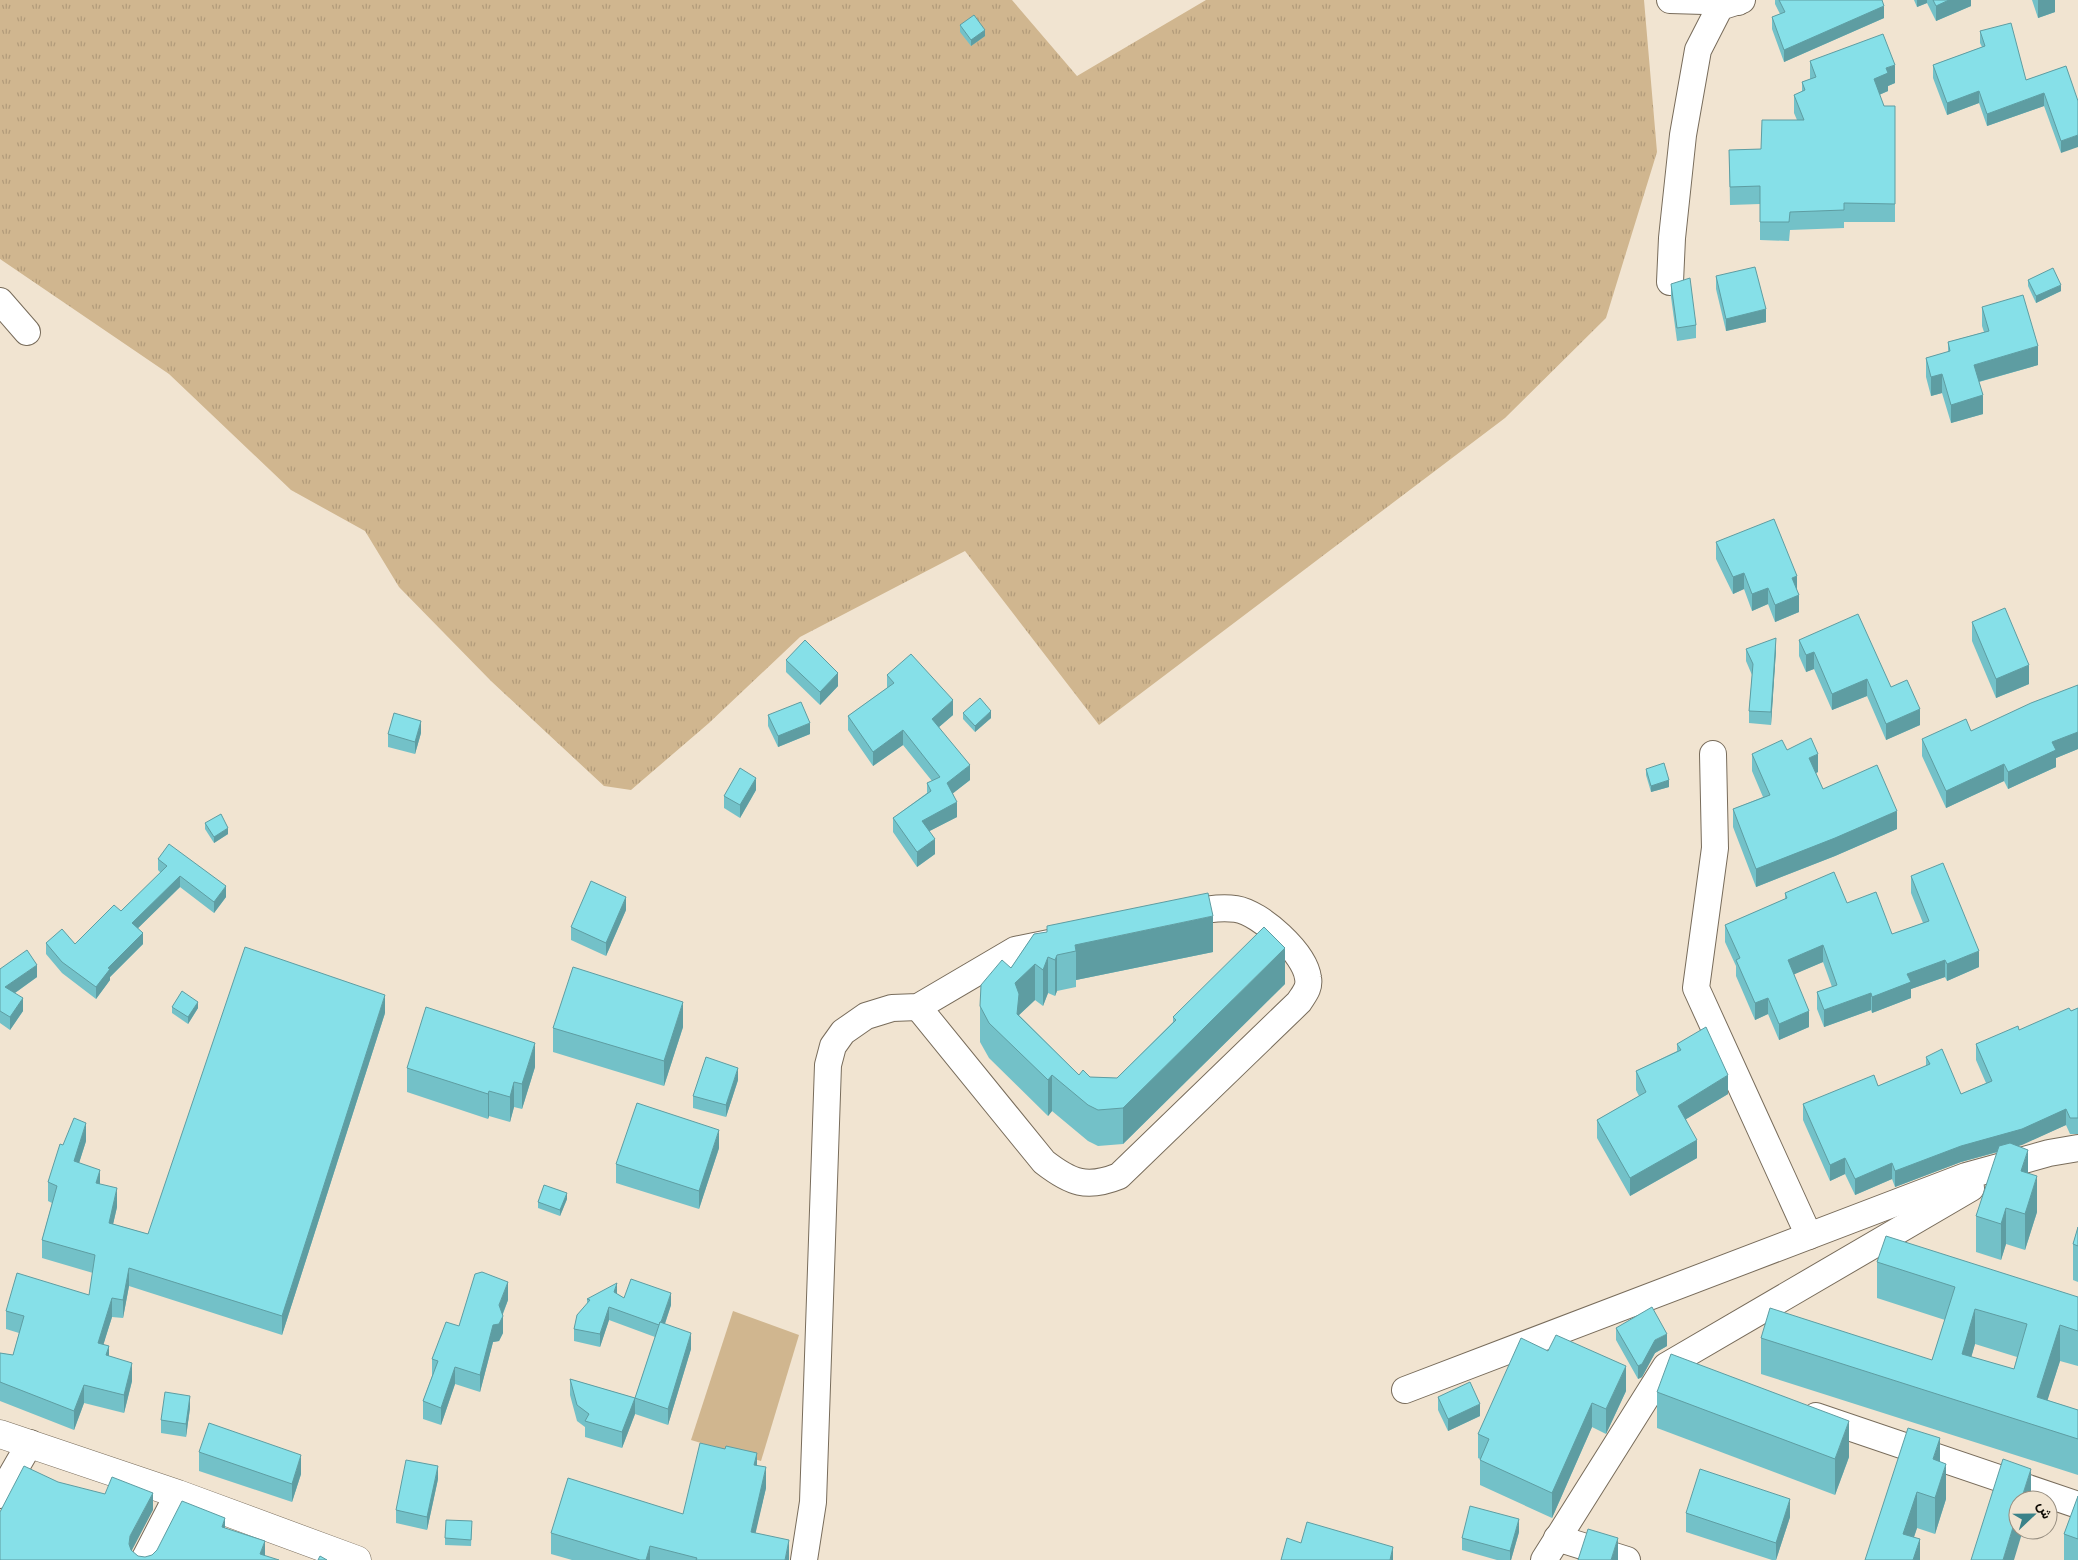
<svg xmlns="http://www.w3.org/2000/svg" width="2078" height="1560" font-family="'PT Sans',Vazirmatn,sans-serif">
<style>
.grass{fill:url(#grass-tufts)}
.garden{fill:#d0b68f}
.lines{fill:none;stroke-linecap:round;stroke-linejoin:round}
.minor-casing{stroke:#786c5b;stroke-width:28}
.primary-casing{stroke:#786c5b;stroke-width:29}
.minor{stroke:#fff;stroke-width:26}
.primary{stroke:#fff;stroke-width:28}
.wall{fill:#73c1c8;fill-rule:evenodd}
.shaded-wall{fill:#5e9da2}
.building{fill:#86e0e8;stroke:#5e9da2;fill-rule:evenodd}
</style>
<defs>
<pattern id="grass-tufts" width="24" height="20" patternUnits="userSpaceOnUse" patternTransform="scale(1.25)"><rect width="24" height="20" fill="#d0b68f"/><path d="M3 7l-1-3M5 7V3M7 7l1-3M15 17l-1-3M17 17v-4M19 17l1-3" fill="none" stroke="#b29b7a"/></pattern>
</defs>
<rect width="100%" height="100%" fill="#f1e4d1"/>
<path class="grass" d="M0,0H1012L1077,76L1206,0H1644L1657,152L1606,318L1505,418L1099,725L965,551L800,637L709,723L631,790L604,786L491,681L399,587L365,531L291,490L169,374L0,259Z"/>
<path class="garden" d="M733,1311L799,1335L761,1461L691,1440Z"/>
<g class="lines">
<defs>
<g id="minor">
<path d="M1670,0L1738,2"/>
<path d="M1670,282L1672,238L1683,135L1698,50L1720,7L1742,0"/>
<path d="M0,301L27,332"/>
<path d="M1713,754L1715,848L1696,988L1809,1236"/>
<path d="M918,1007L1044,1162C1071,1183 1087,1189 1119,1176L1299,1002C1304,994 1310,988 1308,978C1305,953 1261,913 1236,909C1215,906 1196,912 1176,917"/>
<path d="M1405,1390L1966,1176L2049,1153L2078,1148"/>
<path d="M1816,1416L2078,1505"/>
<path d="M0,1495L30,1443"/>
<path d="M1557,1538L1627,1560"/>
<path d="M144,1560L178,1494"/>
<path d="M804,1560L813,1502L828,1065L833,1046L843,1032L866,1016L892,1008L918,1007L1015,950L1059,941"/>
<path d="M1544,1560L1666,1366L1971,1188"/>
</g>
<path id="primary" d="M0,1434L178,1494L357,1560"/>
</defs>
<use href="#minor" class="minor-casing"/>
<use href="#primary" class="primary-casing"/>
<use href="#minor" class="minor"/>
<use href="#primary" class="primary"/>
</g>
<g class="wall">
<path d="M1775,0H1882L1884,18L1784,62L1772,29V17L1780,14L1775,4Z"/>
<path d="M1914,0H1971V6L1936,21L1927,3L1917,7Z"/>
<path d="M2032,0H2055V12L2038,18Z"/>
<path d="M960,25L985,36L971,46L960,32Z"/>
<path d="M1980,31L2026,80L2066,66L2061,153L2044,106L1987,126L1979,103L1947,115L1933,78V65L1982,47L1980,43Z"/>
<path d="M1810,61L1895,83L1888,86V91L1879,95L1884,106H1895V222H1844V228L1790,230L1789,241L1760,240V204L1730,205L1729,150L1761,149L1797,120L1794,113V95L1802,92V82L1810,79Z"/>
<path d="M1716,276L1766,322L1726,331L1716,289Z"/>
<path d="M2028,280L2061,291L2036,303L2028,286Z"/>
<path d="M1671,284L1696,325V338L1677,341L1671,297Z"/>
<path d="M1982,307L2038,365L1979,382L1983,414L1951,423L1942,393L1931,396L1926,377V358L1948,352V342L1984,332L1982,326Z"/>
<path d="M1716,542L1797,592L1799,612L1775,622L1768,604L1752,611L1744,589L1733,594L1716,559Z"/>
<path d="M1972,622L2029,684L1996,698L1972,641Z"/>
<path d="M1799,640L1891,687L1920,725L1886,740L1867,696L1832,710L1814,669L1806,672L1799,656Z"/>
<path d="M1746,649L1776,650L1771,725L1749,723V711L1752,675L1746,661Z"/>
<path d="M786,660L838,686L820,705L786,672Z"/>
<path d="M887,675L953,715L939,727L970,780L953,793L957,817L929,831L935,854L917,867L893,832V818L927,793V783L932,781L903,745L873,766L848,730V716L887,688Z"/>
<path d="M2078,685V749L2056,758V767L2008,789L2004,781L1946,808L1922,756V739L1971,731Z"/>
<path d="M963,713L991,718L975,732L963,719Z"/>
<path d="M768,715L810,734L778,747L768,726Z"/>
<path d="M421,733L415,754L388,747V734Z"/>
<path d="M1787,750L1818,772L1816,773L1823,789L1897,829L1835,856L1756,887L1733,827V809L1763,797L1752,771V754Z"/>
<path d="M1646,769L1669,787L1651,792L1646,775Z"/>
<path d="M756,790L740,818L724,808V796Z"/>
<path d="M205,823L228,834L214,843L205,829Z"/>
<path d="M158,859L226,897L214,913L180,887L138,928L143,944L110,977V980L96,999L62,973L46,954V943L75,944L121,911L161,873L158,870Z"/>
<path d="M1911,876L1979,967L1947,981L1945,977L1911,989V998L1872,1013L1871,1010L1824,1027L1817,1009V992L1832,987L1823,962L1794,974L1809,1027L1779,1040L1768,1014L1755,1020L1736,976V966L1725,942V925L1785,899V893L1847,903L1892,934L1923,923L1911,893Z"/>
<path d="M626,910L606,956L571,940V927Z"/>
<path d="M1034,934L1213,952L1076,980V987L1057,991L1055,996L1048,993L1043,1006L1035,1000L1019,1015L1079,1075L1090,1077L1117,1078L1173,1022V1017L1285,984L1123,1144L1098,1146L1088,1141L1052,1111L1048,1116L989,1058L980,1042V1006L1011,968Z"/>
<path d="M0,969L37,977L15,993L23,1011L10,1030L0,1023Z"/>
<path d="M172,1007L198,1008L188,1024L172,1013Z"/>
<path d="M2078,1008V1134H2070L2066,1125L2018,1146L2028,1173L2037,1212L2025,1250L2006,1244L2001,1260L1976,1252V1216L1998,1152L1961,1162L1895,1187L1892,1179L1855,1195L1845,1174L1830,1181L1803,1120V1104L1878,1086L1926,1066V1057L1961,1094L1986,1083L1976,1060V1044L2019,1030Z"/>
<path d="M385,1013L282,1335L129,1286L123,1318L112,1317L103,1345L109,1356L132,1381L124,1413L84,1403L74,1430L0,1401V1353L13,1355L19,1333L6,1329V1311L89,1295L93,1273L42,1258V1240L52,1203L48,1201V1182L63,1145L86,1141L79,1163L100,1184L117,1207L113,1224L148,1234Z"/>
<path d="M683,1027L664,1086L553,1052V1028Z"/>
<path d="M1677,1044L1728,1094L1686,1119L1697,1158L1630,1196L1597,1138V1120L1639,1096L1636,1090V1071L1677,1051Z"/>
<path d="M535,1067L522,1109L514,1107L510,1122L489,1116L488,1119L407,1092V1068Z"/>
<path d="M738,1080L726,1117L693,1108V1096Z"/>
<path d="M719,1148L699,1209L616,1183V1164Z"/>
<path d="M567,1199L560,1216L538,1208V1202Z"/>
<path d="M2078,1227V1282L2073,1280V1244Z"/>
<path d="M1877,1262L2078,1297V1366L2060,1361L2047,1400L2078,1410V1475L1761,1374V1338L1932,1360L1945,1320L1877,1298ZM1975,1344L2017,1357L2014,1369L1971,1357Z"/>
<path d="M617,1294L624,1298L671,1305L665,1324L691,1349L668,1425L635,1414L622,1448L585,1437V1427L577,1421L570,1395V1379L635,1398L655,1337L609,1320L600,1347L574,1341V1329L587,1305V1299Z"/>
<path d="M508,1300L503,1314V1333L499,1341L493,1342L480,1392L455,1384L441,1425L423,1419V1401L432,1376V1359L459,1326Z"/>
<path d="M1616,1328L1667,1346L1655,1353L1642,1377L1638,1379L1616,1340Z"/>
<path d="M1626,1391L1606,1434L1592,1427L1552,1518L1480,1485V1459L1478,1458V1434Z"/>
<path d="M1657,1392L1849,1457L1835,1495L1657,1428Z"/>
<path d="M1438,1397L1480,1416L1448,1431L1438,1410Z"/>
<path d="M190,1408L186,1437L161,1433V1420Z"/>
<path d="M199,1452L301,1474L292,1502L199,1471Z"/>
<path d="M1940,1461L1946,1499L1935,1534L1917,1528L1914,1537L1920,1560H1865Z"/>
<path d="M757,1465L766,1488L755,1533L789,1560H572L551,1554V1533L683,1514Z"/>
<path d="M438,1479L427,1530L396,1523V1510Z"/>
<path d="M2078,1496V1560H2064V1534Z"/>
<path d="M1686,1513L1790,1517L1776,1560H1772L1686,1532Z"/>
<path d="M472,1527L471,1546L445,1545V1538Z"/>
<path d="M1519,1532L1511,1560H1497L1462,1550V1538Z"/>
</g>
<g class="shaded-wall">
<path d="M1917,0H1927V3L1917,7Z"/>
<path d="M1949,0H1971V6L1936,21V6Z"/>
<path d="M2038,0H2055V12L2038,18Z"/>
<path d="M1884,6V18L1784,62V50Z"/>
<path d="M985,30V36L971,46V40Z"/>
<path d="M1895,65V83L1888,86V91L1874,97V79L1886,68Z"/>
<path d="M1979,91V103L1947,115V103Z"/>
<path d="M2044,93V106L1987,126V114Z"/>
<path d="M2078,135V147L2061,153V141Z"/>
<path d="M2061,285V291L2036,303V296Z"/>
<path d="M1766,309V322L1726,331V319Z"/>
<path d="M2038,346V365L1974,383V365Z"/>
<path d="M1942,374V393L1931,396V377Z"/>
<path d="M1983,395V414L1951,423V405Z"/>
<path d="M1744,573V589L1733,594V577Z"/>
<path d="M1797,576V593L1792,578Z"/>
<path d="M1768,588V604L1752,611V594Z"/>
<path d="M1799,595V612L1775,622V605Z"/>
<path d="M1776,638V650L1771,725V712Z"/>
<path d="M1814,652V669L1806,672V655Z"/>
<path d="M2029,665V684L1996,698V679Z"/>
<path d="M838,673V686L820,705V692Z"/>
<path d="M1867,679V696L1832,710V694Z"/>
<path d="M953,700V715L932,733V719Z"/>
<path d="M1920,709V725L1886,740V724Z"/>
<path d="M991,711V718L975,732V726Z"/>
<path d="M421,721V733L415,754V742Z"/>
<path d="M810,723V734L778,747V736Z"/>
<path d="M903,730V745L873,766V752Z"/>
<path d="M2078,732V749L2056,758V767L2008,789V772L2052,742Z"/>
<path d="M1818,754V772L1809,776V758Z"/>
<path d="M2004,764V781L1946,808V791Z"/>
<path d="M970,765V780L947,798V783Z"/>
<path d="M756,778V790L740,818V805Z"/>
<path d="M1669,780V787L1651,792V786Z"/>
<path d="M957,802V817L922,835V821Z"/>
<path d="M1897,811V829L1835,856L1756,887V869Z"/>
<path d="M228,828V834L214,843V837Z"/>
<path d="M935,839V854L917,867V852Z"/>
<path d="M180,876V887L132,934V923Z"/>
<path d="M226,886V897L214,913V902Z"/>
<path d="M626,897V910L606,956V943Z"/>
<path d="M1213,916V952L1076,980V951L1075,945Z"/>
<path d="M143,933V944L110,977V980L96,999V987L108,968Z"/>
<path d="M1823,945V962L1788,977V960Z"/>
<path d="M1285,948V984L1123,1144V1108Z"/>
<path d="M1979,951V967L1947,981V964Z"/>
<path d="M1057,955V991L1055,996V960Z"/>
<path d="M1048,957V993L1043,1006V970Z"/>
<path d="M1945,960V977L1911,989V998L1872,1013V997L1907,974Z"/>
<path d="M1035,964V1000L1019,1015L1017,1050L1015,983Z"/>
<path d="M37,965V977L5,1000V987Z"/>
<path d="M1871,993V1010L1824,1027V1010Z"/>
<path d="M385,995V1013L282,1335V1316Z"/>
<path d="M23,998V1011L10,1030V1017Z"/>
<path d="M1768,998V1014L1755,1020V1003Z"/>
<path d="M198,1002V1008L188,1024V1017Z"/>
<path d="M683,1002V1027L664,1086V1061Z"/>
<path d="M1809,1011V1027L1779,1040V1024Z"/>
<path d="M535,1043V1067L522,1109V1084Z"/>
<path d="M738,1068V1080L726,1117V1105Z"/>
<path d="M1052,1075V1111L1048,1116V1080Z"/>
<path d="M1728,1075V1094L1678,1124V1106Z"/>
<path d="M514,1082V1107L510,1122V1097Z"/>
<path d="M489,1091V1116L488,1119V1094Z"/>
<path d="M2066,1109V1125L2022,1145L1961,1162L1895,1187V1171L1961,1146Z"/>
<path d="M86,1123V1141L74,1179V1161Z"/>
<path d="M719,1130V1148L699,1209V1191Z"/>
<path d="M1697,1140V1158L1630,1196V1178Z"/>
<path d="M2028,1150V1186L2021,1171Z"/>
<path d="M1845,1158V1174L1830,1181V1165Z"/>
<path d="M1892,1163V1179L1855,1195V1179Z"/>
<path d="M100,1170V1189L96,1183Z"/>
<path d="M2037,1176V1212L2025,1250V1214Z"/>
<path d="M117,1188V1207L109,1242V1223Z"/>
<path d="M567,1193V1199L560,1216V1210Z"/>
<path d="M2006,1208V1244L2001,1260V1224Z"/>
<path d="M129,1268V1286L123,1318V1300Z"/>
<path d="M508,1282V1300L499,1323V1305Z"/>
<path d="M617,1283V1296L614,1292Z"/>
<path d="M671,1293V1305L660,1338V1326Z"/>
<path d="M112,1298V1317L98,1362V1343Z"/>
<path d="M609,1307V1320L600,1347V1334Z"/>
<path d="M1975,1309V1344L1962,1390V1354Z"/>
<path d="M503,1316V1333L499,1341L493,1342L480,1392V1375L493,1325Z"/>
<path d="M2060,1325V1361L2039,1427L2037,1397Z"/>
<path d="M691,1333V1349L668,1425V1409Z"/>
<path d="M1667,1334V1346L1655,1353L1642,1377L1638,1379V1366L1655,1340Z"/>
<path d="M109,1346V1365L106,1355Z"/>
<path d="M132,1363V1381L124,1413V1395Z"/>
<path d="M1626,1366V1391L1606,1434V1409Z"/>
<path d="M455,1367V1384L441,1425V1408Z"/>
<path d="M84,1385V1403L74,1430V1411Z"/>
<path d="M190,1396V1408L186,1437V1424Z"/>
<path d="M635,1398V1414L622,1448V1432Z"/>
<path d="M1592,1403V1427L1552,1518V1493Z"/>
<path d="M1480,1404V1416L1448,1431V1419Z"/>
<path d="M1849,1421V1457L1835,1495V1459Z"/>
<path d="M1940,1438V1474L1933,1459Z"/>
<path d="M757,1453V1474L754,1465Z"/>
<path d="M301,1455V1474L292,1502V1484Z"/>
<path d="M1946,1464V1499L1935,1534V1498Z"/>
<path d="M438,1466V1479L427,1530V1517Z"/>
<path d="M766,1467V1488L751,1553V1532Z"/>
<path d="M2031,1469V1500H2021Z"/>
<path d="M1917,1492V1528L1906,1560L1903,1534Z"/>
<path d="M153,1493V1510L130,1554L129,1544L130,1536Z"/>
<path d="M1790,1499V1517L1776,1560V1543Z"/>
<path d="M2018,1511V1530H2023L2014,1560H2003Z"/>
<path d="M225,1518V1536L222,1527Z"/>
<path d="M1519,1519V1532L1511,1560H1510V1551Z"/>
<path d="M1618,1538V1560H1611Z"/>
<path d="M1920,1539V1560H1913Z"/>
<path d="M789,1540V1560H785Z"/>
<path d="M265,1541V1559L260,1554Z"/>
<path d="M650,1546V1560H646Z"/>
<path d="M1393,1547V1560H1390Z"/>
</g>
<g class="building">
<path d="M1779,0H1882L1884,6L1784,50L1772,17L1785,12Z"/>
<path d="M1933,0H1949L1936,6Z"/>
<path d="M974,15L985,30L971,40L960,25Z"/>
<path d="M2011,23L2026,80L2066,66L2078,101V135L2061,141L2044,93L1987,114L1979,91L1947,103L1933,65L1985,46L1980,31Z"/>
<path d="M1883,34L1895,65L1886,68L1888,73L1874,79L1884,106H1895V204L1844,203V210L1790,212L1789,222H1760V186L1730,187L1729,150L1761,149L1762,120H1804L1794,95L1805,90L1802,82L1816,77L1810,61Z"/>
<path d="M1755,267L1766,309L1726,319L1716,276Z"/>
<path d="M2053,268L2061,285L2036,296L2028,280Z"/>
<path d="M1690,278L1696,325L1677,328L1671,284Z"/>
<path d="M2023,295L2038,346L1974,365L1983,395L1951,405L1942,374L1931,377L1926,358L1950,351L1948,342L1989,331L1982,307Z"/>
<path d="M1774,519L1797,576L1792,578L1799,595L1775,605L1768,588L1752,594L1744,573L1733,577L1716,542Z"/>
<path d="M2005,608L2029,665L1996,679L1972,622Z"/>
<path d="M1858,614L1891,687L1907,680L1920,709L1886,724L1867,679L1832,694L1814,652L1806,655L1799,640Z"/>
<path d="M1776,638L1771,712L1749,711L1753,664L1746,649Z"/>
<path d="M805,640L838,673L820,692L786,660Z"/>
<path d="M911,654L953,700L932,719L970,765L947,783L957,802L922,821L935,839L917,852L893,818L931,791L927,783L940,777L903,730L873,752L848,716L894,683L887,675Z"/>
<path d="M2078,685V732L2052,742L2056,750L2008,772L2004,764L1946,791L1922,739L1966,719L1971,731L2031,703Z"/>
<path d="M980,698L991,711L975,726L963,713Z"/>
<path d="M801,702L810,723L778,736L768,715Z"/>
<path d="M394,713L421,721L415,742L388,734Z"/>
<path d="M1811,738L1818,754L1809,758L1823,789L1877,765L1897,811L1835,838L1756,869L1733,809L1770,795L1752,754L1782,740L1787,750Z"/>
<path d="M1664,763L1669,780L1651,786L1646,769Z"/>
<path d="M740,768L756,778L740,805L724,796Z"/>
<path d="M221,814L228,828L214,837L205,823Z"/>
<path d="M169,844L226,886L214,902L180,876L132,923L143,933L108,968L110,969L96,987L62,962L46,943L62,929L75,944L114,905L121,911L167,866L158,859Z"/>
<path d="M1943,863L1979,951L1947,964L1945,960L1907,974L1911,982L1872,997L1871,993L1824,1010L1817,992L1837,985L1823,945L1788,960L1809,1011L1779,1024L1768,998L1755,1003L1736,960L1740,958L1725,925L1787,898L1785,893L1834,872L1847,903L1876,892L1892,934L1929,921L1911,876Z"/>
<path d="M591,881L626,897L606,943L571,927Z"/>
<path d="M1208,893L1213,916L1075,945L1076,951L1057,955L1055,960L1048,957L1043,970L1035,964L1015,983L1019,994L1017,1014L1079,1075L1083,1070L1090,1077L1117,1078L1176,1020L1173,1017L1264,927L1285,948L1123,1108L1098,1110L1088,1105L1052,1075L1048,1080L989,1023L980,1006L981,985L1002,960L1011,968L1034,934L1047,932V926Z"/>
<path d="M245,947L385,995L282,1316L129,1268L123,1300L112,1298L98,1343L109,1346L106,1355L132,1363L124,1395L84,1385L74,1411L0,1382V1353L13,1355L24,1316L6,1311L17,1273L89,1295L95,1255L42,1240L57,1186L48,1182L60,1144L63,1145L74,1118L86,1123L74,1161L100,1170L96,1183L117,1188L109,1223L148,1234Z"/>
<path d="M27,950L37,965L5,987L23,998L10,1017L0,1011V969Z"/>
<path d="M573,967L683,1002L664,1061L553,1028Z"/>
<path d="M182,991L198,1002L188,1017L172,1007Z"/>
<path d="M426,1007L535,1043L522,1084L514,1082L510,1097L489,1091L488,1094L407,1068Z"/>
<path d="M2069,1008L2071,1011L2078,1008V1118H2070L2066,1109L2022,1129L1961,1146L1895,1171L1892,1163L1855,1179L1845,1158L1830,1165L1803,1104L1874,1075L1878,1086L1930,1064L1926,1057L1942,1049L1961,1094L1992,1081L1976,1044L2018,1026L2019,1030Z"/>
<path d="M1706,1027L1728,1075L1678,1106L1697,1140L1630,1178L1597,1120L1646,1092L1636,1071L1681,1050L1677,1044Z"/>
<path d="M706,1057L738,1068L726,1105L693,1096Z"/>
<path d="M637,1103L719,1130L699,1191L616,1164Z"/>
<path d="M2010,1143L2028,1150L2021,1171L2037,1176L2025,1214L2006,1208L2001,1224L1976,1216L1999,1146Z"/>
<path d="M544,1185L567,1193L560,1210L538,1202Z"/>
<path d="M2078,1227V1246L2073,1244Z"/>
<path d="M1886,1236L2078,1297V1331L2060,1325L2037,1397L2078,1410V1439L1761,1338L1770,1308L1932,1360L1955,1287L1877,1262ZM1975,1309L2027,1324L2014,1369L1962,1354Z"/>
<path d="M482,1272L508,1282L499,1305L503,1316L499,1324L493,1325L480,1375L455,1367L441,1408L423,1401L438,1361L432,1359L446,1322L459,1326L475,1274Z"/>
<path d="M631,1279L671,1293L661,1322H660L659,1325L609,1307L600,1334L574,1329L577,1315L590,1300L587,1299L617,1283L614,1292L624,1298Z"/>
<path d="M1652,1307L1667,1334L1655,1340L1642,1364L1638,1366L1616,1328Z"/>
<path d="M660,1322L691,1333L668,1409L635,1398Z"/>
<path d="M1556,1335L1626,1366L1606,1409L1592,1403L1552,1493L1480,1460L1489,1439L1478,1434L1521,1338L1548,1351Z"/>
<path d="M1671,1354L1849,1421L1835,1459L1657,1392Z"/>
<path d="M570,1379L635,1398L622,1432L585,1421L589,1414L577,1405Z"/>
<path d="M1470,1382L1480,1404L1448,1419L1438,1397Z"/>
<path d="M165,1392L190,1396L186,1424L161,1420Z"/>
<path d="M209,1423L301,1455L292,1484L199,1452Z"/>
<path d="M1908,1428L1940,1438L1933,1459L1946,1464L1935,1498L1917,1492L1903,1534L1920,1539L1913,1560H1865Z"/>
<path d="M700,1443L725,1449L726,1446L757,1453L754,1465L766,1467L751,1532L789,1540L785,1560H696L697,1558L650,1546L646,1560H640L551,1533L568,1478L683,1514Z"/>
<path d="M2003,1459L2031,1469L2021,1500H2018V1511L2003,1560H1971Z"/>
<path d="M406,1460L438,1466L427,1517L396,1510Z"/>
<path d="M24,1466L58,1482L105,1494L112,1477L153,1493L130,1536L129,1544L131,1550L138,1556L145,1557L152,1555L157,1550L182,1501L225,1518L222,1527L265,1541L260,1554L279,1560H0V1512Z"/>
<path d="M1700,1469L1790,1499L1776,1543L1686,1513Z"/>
<path d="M2078,1496V1539L2064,1534Z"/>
<path d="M1470,1506L1519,1519L1510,1551L1462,1538Z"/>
<path d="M446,1520L472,1521L471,1540L445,1538Z"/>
<path d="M1307,1522L1393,1547L1390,1560H1281L1287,1538L1301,1543Z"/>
<path d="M1588,1529L1618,1538L1611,1560H1578Z"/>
<path d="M320,1556L327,1560H318Z"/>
</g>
<g transform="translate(2033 1515) rotate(68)"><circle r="24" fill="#f1e4d1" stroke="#978e80"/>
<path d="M0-4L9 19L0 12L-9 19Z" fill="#3a8289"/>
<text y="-8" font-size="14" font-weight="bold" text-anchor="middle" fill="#110d07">ش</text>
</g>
</svg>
